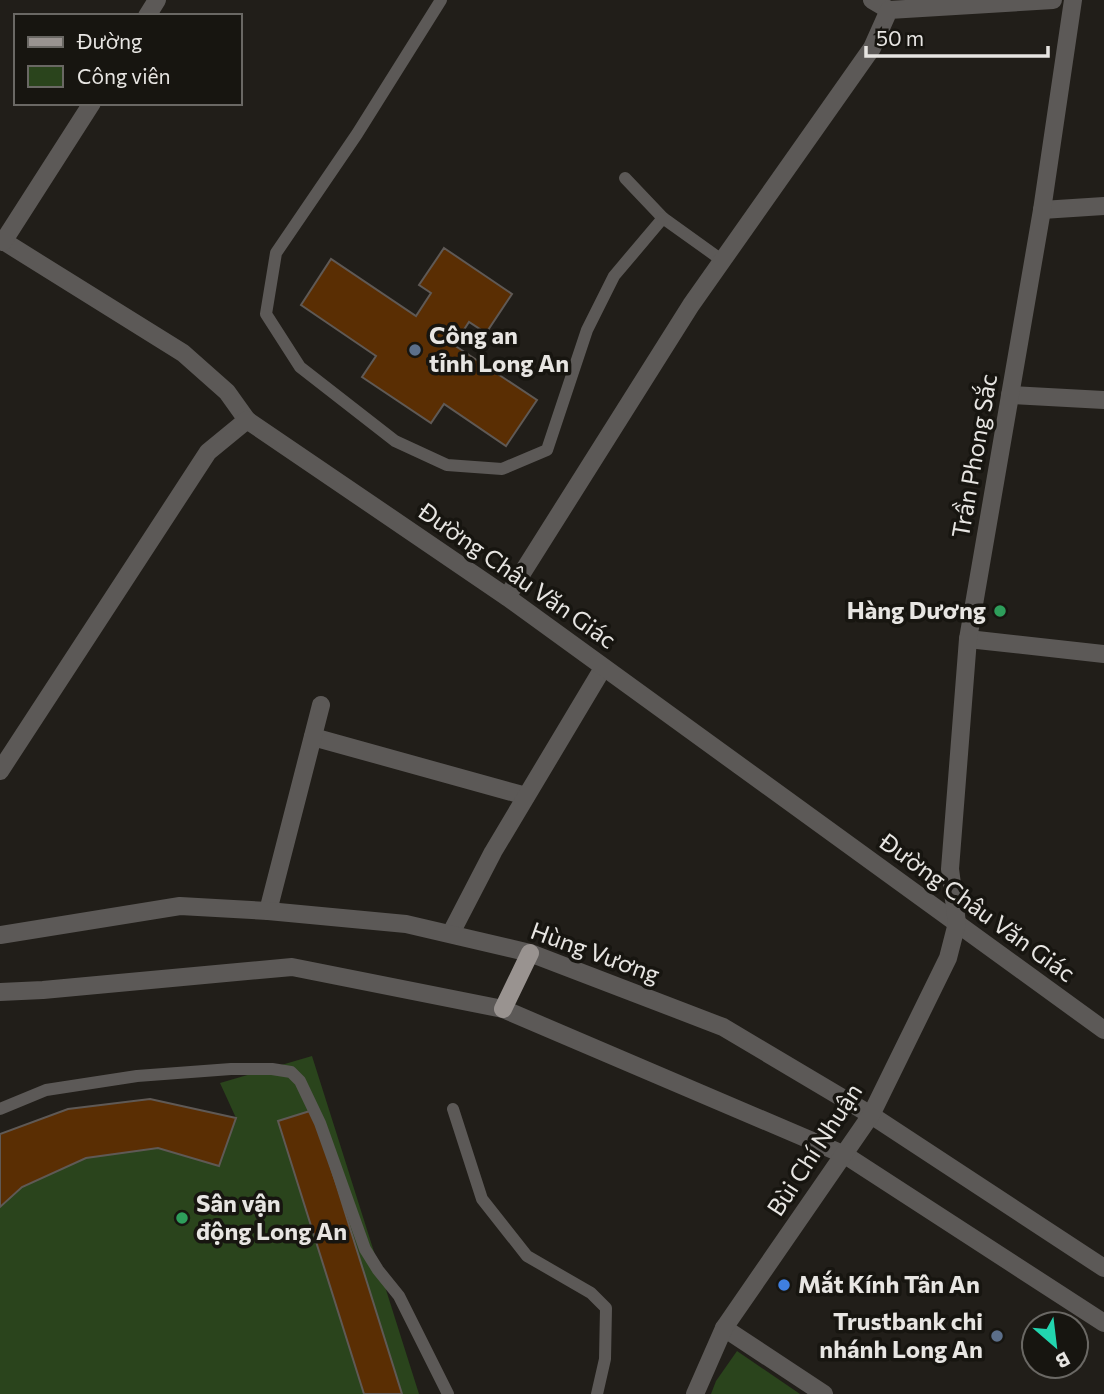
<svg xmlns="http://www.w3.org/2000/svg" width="1104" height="1394" font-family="Commissioner,sans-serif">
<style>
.green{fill:#2a441c}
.building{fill:#5a2e03;stroke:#5f5955;stroke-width:2}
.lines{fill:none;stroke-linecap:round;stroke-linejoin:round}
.service{stroke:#5c5957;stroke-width:12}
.minor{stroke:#5c5957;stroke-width:18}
.tertiary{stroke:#5c5957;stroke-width:18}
.primary{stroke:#999390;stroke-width:18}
.service-dot{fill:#5c6f8a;stroke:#171510;stroke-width:2.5}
.leisure-dot{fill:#2e9e5b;stroke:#171510;stroke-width:2.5}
.shop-dot{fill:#3f7fe0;stroke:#171510;stroke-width:2.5}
.labels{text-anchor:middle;stroke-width:7;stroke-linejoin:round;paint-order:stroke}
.poi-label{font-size:24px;font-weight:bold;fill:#e7e5e2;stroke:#171510;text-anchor:start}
.street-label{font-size:24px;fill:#e7e5e2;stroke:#171510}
</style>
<rect width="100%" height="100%" fill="#211e19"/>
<g class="green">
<path d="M312,1056L419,1394H0V1134L68,1109L150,1099L236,1118L220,1083Z"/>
<path d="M737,1351L800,1394H711L716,1381Z"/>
</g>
<g class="building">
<path d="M444,248L512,294L486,333L469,322L454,345L537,400L506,446L444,404L431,423L362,377L376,356L301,305L331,259L416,316L431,293L419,285Z"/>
<path d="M150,1099L236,1118L219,1166L158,1148L86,1158L22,1187L0,1207V1134L68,1109Z"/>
<path d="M313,1110L402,1394H364L278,1121Z"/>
</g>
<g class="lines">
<g class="service">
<path d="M441,0L357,134L276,253L266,314L300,367L395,441L447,465L502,469L547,450L587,330L614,276L663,218L625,178"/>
<path d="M663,218L723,261"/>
<path d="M0,1109L46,1090L137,1076L231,1069H272L291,1072L300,1081L320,1123L365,1249L378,1270L399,1296L448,1394"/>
<path d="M453,1109L482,1199L527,1256L591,1293L606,1308L605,1359L597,1394"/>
</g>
<g class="minor">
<path d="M872,0L889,10"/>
<path d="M147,16L157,0"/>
<path d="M1042,210L1104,206"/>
<path d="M0,239L183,353L227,392L247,420"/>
<path d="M3,242L92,103"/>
<path d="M1010,395L1104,400"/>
<path d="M507,597L691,305L872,48L889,10L1053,0"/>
<path d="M968,639L1104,654"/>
<path d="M313,737L526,796"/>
<path d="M268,911L321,705"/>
<path d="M451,933L493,852L603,668"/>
<path d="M724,1328L824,1394"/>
</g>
<g class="tertiary">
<path d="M0,771L208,452L247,420L507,597L1104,1030"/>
<path d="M0,935L180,906L268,911L406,924L530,953L723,1027L871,1115L1104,1268"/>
<path d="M0,992L43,990L292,967L503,1009L845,1155L1104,1323"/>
<path d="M695,1394L724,1328L871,1115L948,958L957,923L950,869L968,639L1042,210L1073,0"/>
</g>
<path class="primary" d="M503,1009L530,953"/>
</g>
<g class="service-dot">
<circle cx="415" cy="350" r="7"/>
<circle cx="997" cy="1336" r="7"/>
</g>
<g class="leisure-dot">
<circle cx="1000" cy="611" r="7"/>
<circle cx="182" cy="1218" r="7"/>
</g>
<circle class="shop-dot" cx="784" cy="1285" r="7"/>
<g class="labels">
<g class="poi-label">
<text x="429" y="344">Công an<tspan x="429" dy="28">tỉnh Long An</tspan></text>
<text x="986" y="619" text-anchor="end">Hàng Dương</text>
<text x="196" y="1212">Sân vận<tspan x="196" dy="28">động Long An</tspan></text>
<text x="798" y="1293">Mắt Kính Tân An</text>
<text x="983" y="1330" text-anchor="end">Trustbank chi<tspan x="983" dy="28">nhánh Long An</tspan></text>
</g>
<g class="street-label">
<text transform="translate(975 456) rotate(-80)" y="8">Trần Phong Sắc</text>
<text transform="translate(517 576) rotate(35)" y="8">Đường Châu Văn Giác</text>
<text transform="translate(977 908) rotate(36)" y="8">Đường Châu Văn Giác</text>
<text transform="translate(595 953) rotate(20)" y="8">Hùng Vương</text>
<text transform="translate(815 1150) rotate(-57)" y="8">Bùi Chí Nhuận</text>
</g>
</g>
<rect x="14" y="14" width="228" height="91" fill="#171510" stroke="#6a6864" stroke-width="2"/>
<rect x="28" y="37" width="35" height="10" fill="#999390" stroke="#6a6864" stroke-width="2"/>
<text x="77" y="49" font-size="21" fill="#e7e5e2">Đường</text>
<rect x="28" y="66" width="35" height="21" fill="#2a441c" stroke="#6a6864" stroke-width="2"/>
<text x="77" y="84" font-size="21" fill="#e7e5e2">Công viên</text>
<g transform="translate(1055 1345) rotate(152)"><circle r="33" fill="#171510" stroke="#6a6864" stroke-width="2"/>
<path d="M0-5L12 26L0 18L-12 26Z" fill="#22d5af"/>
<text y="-10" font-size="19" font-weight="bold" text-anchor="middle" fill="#e7e5e2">B</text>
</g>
<path d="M866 46v10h182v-10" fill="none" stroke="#e7e5e2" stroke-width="3.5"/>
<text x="876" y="46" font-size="21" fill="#e7e5e2" stroke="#171510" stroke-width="5" paint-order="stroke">50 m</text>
</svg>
